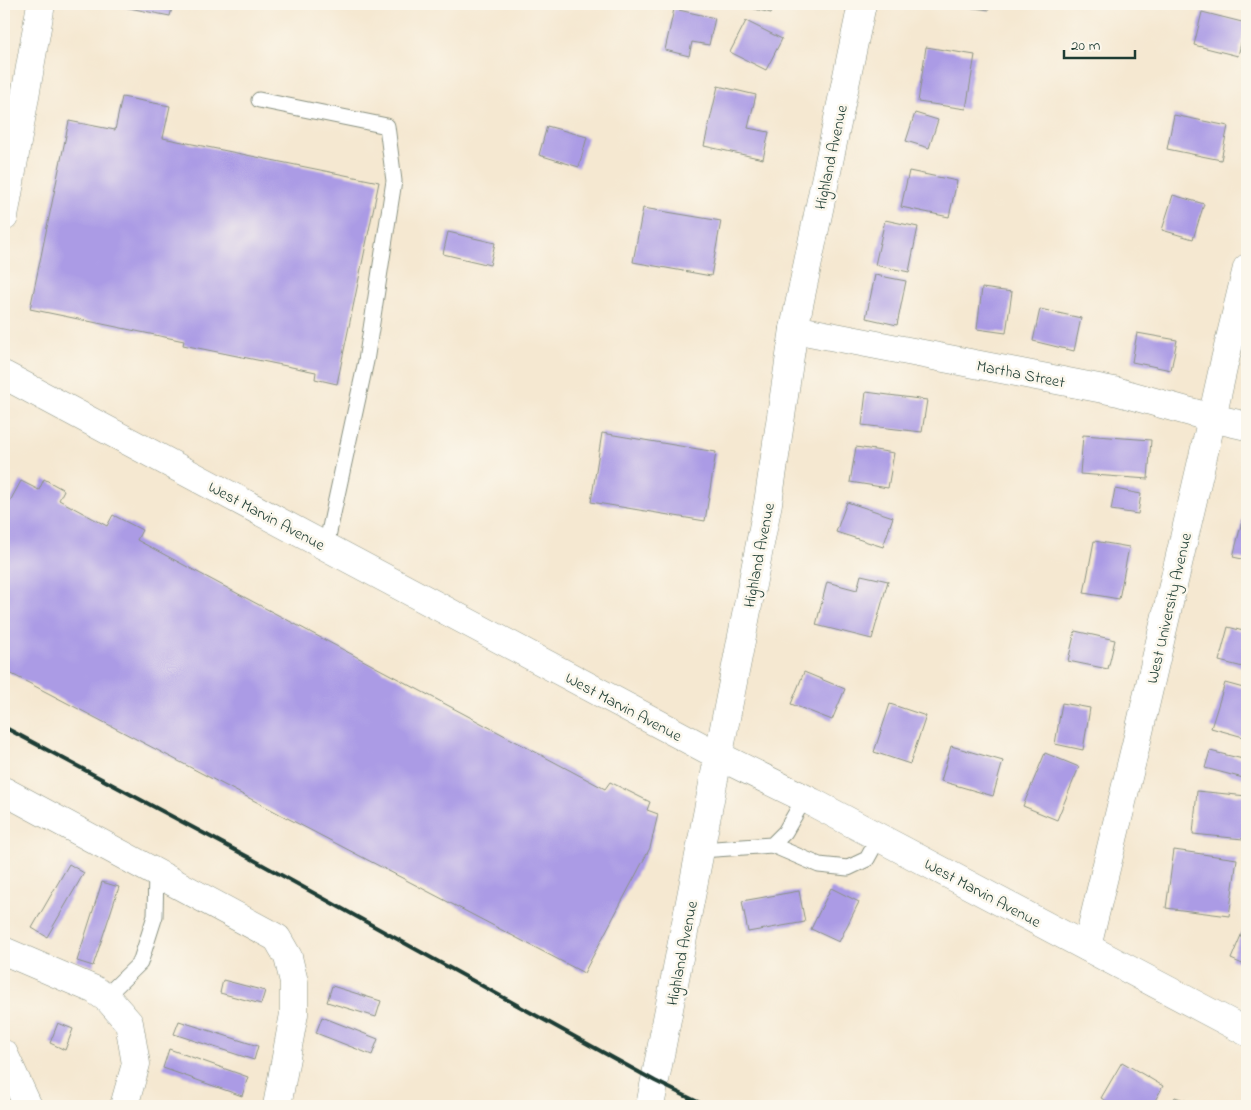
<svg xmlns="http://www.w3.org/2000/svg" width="1251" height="1110" font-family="'Indie Flower',sans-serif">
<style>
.building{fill:#ab9be5}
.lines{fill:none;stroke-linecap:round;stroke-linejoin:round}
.lane-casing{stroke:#8a9282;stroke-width:17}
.street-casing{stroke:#8a9282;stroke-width:29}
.secondary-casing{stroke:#8a9282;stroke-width:29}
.lane{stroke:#fff;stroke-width:15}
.street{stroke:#fff;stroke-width:28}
.secondary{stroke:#fff;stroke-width:28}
.rail{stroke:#1f3d34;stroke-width:4}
.labels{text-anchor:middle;stroke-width:5;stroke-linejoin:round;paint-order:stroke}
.street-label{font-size:16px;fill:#1f3d34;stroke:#fbf7ec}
</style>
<rect width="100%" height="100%" fill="#fbf7ec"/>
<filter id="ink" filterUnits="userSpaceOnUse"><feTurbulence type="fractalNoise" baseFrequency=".02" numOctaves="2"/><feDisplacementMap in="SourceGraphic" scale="10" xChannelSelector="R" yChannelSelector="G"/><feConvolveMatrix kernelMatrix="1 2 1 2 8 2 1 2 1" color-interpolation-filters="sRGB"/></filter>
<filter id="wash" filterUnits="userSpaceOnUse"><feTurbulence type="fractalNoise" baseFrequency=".0096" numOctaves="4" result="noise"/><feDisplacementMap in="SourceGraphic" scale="20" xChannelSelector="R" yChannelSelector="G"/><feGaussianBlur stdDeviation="1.12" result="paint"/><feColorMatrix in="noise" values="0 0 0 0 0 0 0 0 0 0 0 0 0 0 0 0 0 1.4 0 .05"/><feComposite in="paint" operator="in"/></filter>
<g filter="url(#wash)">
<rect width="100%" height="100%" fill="#f5e8d1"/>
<g id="blocks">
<g class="building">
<path d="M124,4H173L170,16L124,7Z"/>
<path d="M743,4H774L771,13L743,6Z"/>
<path d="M952,4H990L989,10L952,5Z"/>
<path d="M674,9L715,18L709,45L692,42L689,56L665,50Z"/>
<path d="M1202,12L1246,23L1238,56L1194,45Z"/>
<path d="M746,21L782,39L766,70L730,52Z"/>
<path d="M926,47L975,55L966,109L918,102Z"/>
<path d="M718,86L756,95L748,128L769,132L763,159L704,146Z"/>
<path d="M122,97L170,106L163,138L379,182L337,384L315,379L316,372L183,345L184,341L30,309L69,121L115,130Z"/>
<path d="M915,113L938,120L929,148L906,141Z"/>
<path d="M1174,115L1228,126L1221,160L1167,149Z"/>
<path d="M547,126L587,137L579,167L539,155Z"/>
<path d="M909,171L957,181L949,217L901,207Z"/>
<path d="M1173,195L1204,204L1193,239L1162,230Z"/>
<path d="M643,208L721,221L711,276L633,262Z"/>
<path d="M885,220L918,227L909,272L875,265Z"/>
<path d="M448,232L495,243L490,265L443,254Z"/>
<path d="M875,275L906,281L897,325L866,318Z"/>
<path d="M982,288L1012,292L1006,333L977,329Z"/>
<path d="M1040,309L1081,318L1074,351L1033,341Z"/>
<path d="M1137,333L1177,340L1171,370L1132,362Z"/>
<path d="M866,392L927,400L922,432L862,425Z"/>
<path d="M602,433L716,452L705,521L591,502Z"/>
<path d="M1083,435L1151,440L1148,479L1080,474Z"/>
<path d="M856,447L894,453L888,488L850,482Z"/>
<path d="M44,479L64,490L59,500L107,526L113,515L142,530L137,540L605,789L610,782L650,802L647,810L658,814L650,848L584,973L4,670V512L21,481L39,490Z"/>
<path d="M1115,489L1141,494L1138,514L1111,510Z"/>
<path d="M1247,501V560L1233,557Z"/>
<path d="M847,502L893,517L883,547L836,532Z"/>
<path d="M1094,541L1129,547L1119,599L1084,593Z"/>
<path d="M861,575L888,581L872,639L816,625L827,582L857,590Z"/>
<path d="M1228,627L1247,632V668L1219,661Z"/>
<path d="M1075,631L1115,640L1108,669L1068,661Z"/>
<path d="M804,672L845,689L832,720L791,704Z"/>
<path d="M1225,683L1247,689V738L1211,728Z"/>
<path d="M1062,703L1090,708L1083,750L1055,744Z"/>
<path d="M890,704L926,716L910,764L874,752Z"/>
<path d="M951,746L1003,761L993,796L941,781Z"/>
<path d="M1210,751L1247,760V779L1205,768Z"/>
<path d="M1045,753L1079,767L1057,820L1023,806Z"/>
<path d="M1197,791L1247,796L1243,839L1193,834Z"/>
<path d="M1174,850L1237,859L1229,916L1166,908Z"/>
<path d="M69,864L84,873L47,937L32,928Z"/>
<path d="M102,882L119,887L93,966L77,961Z"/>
<path d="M831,888L859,902L839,942L811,929Z"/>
<path d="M799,891L805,922L748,932L742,901Z"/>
<path d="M1247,921V966L1231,959Z"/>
<path d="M223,980L265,991L261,1004L220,993Z"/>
<path d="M332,986L381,1001L376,1017L327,1002Z"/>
<path d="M322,1017L378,1039L372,1055L316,1033Z"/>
<path d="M179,1021L258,1046L254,1060L174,1034Z"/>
<path d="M58,1023L73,1029L65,1050L50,1043Z"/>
<path d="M169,1049L248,1077L242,1096L163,1068Z"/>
<path d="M1122,1062L1163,1086L1152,1106H1115L1101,1098Z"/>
<path d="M1175,1097L1202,1106H1171Z"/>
</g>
</g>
</g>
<g filter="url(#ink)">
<use href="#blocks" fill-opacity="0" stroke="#8a9282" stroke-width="1"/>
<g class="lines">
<defs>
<g id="lane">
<path d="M259,100L387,126L394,181L366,361L326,546"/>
<path d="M772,845L819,865L848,868L867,859L879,837"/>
<path d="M701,850L772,845L785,832L804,799"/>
<path d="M105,997L140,963L155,916L156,873"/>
</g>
<g id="street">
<path d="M794,329L1119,392L1212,418L1247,426"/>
<path d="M4,791L277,938L288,957L294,982V1014L277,1106"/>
<path d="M1087,947L1138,736L1212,418L1224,364L1247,268"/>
<path d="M4,951L95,990L109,1000L129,1023L136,1064L124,1106"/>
<path d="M4,1054L28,1106"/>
<path d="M650,1106L768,503L794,329L862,4"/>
</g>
<g id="secondary">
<path d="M4,217L41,4"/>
<path d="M4,375L719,756L812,802L1247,1032"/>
</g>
</defs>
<use href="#lane" class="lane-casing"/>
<use href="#street" class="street-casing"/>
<use href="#secondary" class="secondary-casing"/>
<use href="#lane" class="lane"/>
<use href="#street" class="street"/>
<use href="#secondary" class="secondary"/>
<path class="rail" d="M4,727L252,859L655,1081L706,1106"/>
</g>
</g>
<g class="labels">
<g class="street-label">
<text transform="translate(830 157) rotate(-78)" y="6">Highland Avenue</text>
<text transform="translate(1021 373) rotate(11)" y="6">Martha Street</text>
<text transform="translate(267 515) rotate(28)" y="6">West Marvin Avenue</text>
<text transform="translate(758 555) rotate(-79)" y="6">Highland Avenue</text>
<text transform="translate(1168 608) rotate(-77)" y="6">West University Avenue</text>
<text transform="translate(624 706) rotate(28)" y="6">West Marvin Avenue</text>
<text transform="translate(983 892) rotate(28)" y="6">West Marvin Avenue</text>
<text transform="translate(681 953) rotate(-79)" y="6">Highland Avenue</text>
</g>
</g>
<rect width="1251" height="1110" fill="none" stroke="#fbf7ec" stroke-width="20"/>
<path d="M1064 50v8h71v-8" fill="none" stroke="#1f3d34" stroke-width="2.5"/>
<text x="1071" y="50" font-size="15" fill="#1f3d34" stroke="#fbf7ec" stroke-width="4" paint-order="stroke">20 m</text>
</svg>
